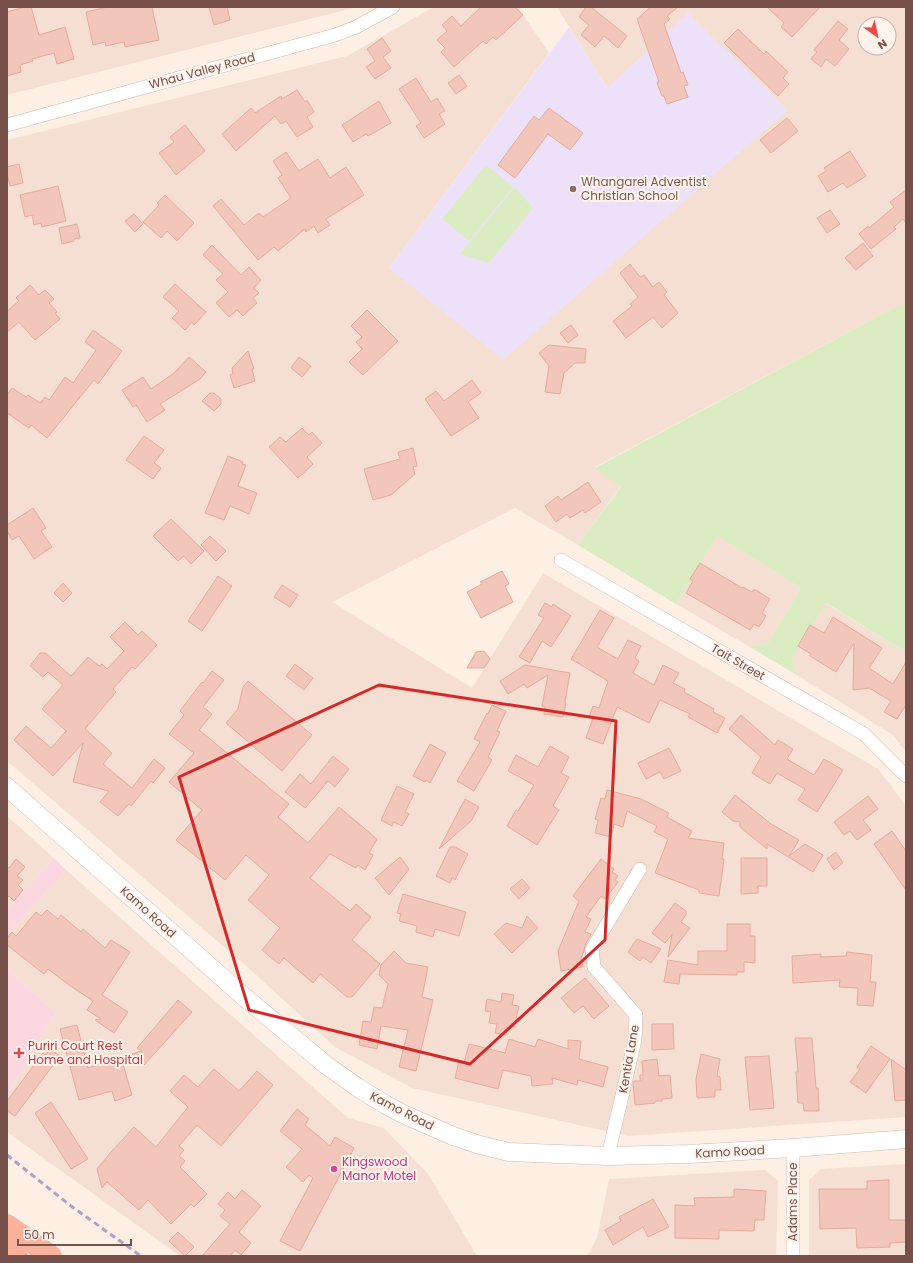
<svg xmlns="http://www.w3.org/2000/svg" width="913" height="1263" viewBox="0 0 913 1263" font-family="Poppins,sans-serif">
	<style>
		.residential { fill: #f5dfd2; fill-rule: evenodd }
		.education { fill: #ece1f9 }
		.medical { fill: #fbd7e2 }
		.green { fill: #dbebc2 }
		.building { fill: #f3c6bb; stroke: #e6a99b }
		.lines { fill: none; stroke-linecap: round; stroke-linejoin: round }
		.minor-casing { stroke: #d1b6ad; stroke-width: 14 }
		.secondary-casing { stroke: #d7b7ac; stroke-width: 19 }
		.trunk-casing { stroke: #d9cecc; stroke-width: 22 }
		.minor { stroke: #fff; stroke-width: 13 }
		.secondary { stroke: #fff; stroke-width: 18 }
		.trunk { stroke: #fbb29a; stroke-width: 21 }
		.rail { stroke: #afa2c7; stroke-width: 3; stroke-dasharray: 6 4; stroke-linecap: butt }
		.marked { fill: none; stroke: #d62828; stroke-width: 3; stroke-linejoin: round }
		.education-dot { fill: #8d6e63; stroke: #fff3eb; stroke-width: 1.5 }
		.health-dot { fill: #e0444e; stroke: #fff3eb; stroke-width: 1.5 }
		.hotel-dot { fill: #d1479c; stroke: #fff3eb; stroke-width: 1.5 }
		.labels { text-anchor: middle; stroke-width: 4; stroke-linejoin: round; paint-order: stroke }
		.street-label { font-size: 12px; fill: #765049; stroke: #fff3eb }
		.education-label { font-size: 12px; fill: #785e54; stroke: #fff3eb; text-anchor: start }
		.health-label { font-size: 12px; fill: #be3a42; stroke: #fff3eb; text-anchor: start }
		.hotel-label { font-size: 12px; fill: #b23c85; stroke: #fff3eb; text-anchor: start }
	</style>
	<rect width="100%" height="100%" fill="#fdefe4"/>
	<path class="residential" d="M7,7H357L7,95Z
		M434,7H518L549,53L389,268L607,88L557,7H906V305L895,307L595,467L621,486L578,545L515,508L332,602L472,688L543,573L878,769L906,806V1117L628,1136L412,1088L335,1047L244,964L7,761V140L347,56ZM865,24H889V48H865Z
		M717,536L801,588L768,643L750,647L676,604Z
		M825,603L904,651L906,641V752L893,735L797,675L792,659Z
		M7,816L54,858L7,910Z
		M66,870L348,1118L384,1128L428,1174L477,1256H180L7,1132V1093L56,1013L7,969V934Z
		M906,1164V1256H809V1180L821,1169Z
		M765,1170L778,1181L776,1256H587L597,1238L609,1179Z"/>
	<path class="education" d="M688,13L788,110L503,360L389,268L569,27L607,88Z"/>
	<path class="medical" d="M54,858L66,870L7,934V910Z
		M7,969L56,1013L7,1093Z"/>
	<path class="green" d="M486,165L513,187L469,241L442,219Z
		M515,187L533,208L489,263L460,254Z
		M906,305V641L904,651L826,603L792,659L797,675L750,647L768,643L801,588L717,536L676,604L578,545L621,487L595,468L895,307Z"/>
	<path class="building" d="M25,7H31L39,35L65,27L74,59L57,64L54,53L32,59L33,61L20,65L21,72L7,76V12Z
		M108,7H152L159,40L125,47L124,42L106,46L105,42L93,45L86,12Z
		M209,7H227L230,20L214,25Z
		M481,7H515L523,15L496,40L493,37L486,44L483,41L454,67L441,52L445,48L437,40L447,31L442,25L452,16L461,26Z
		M586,7H591L627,36L618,48L604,36L595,47L581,35L589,25L579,17Z
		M651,7H678L667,16L670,19L664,24L681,73L683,72L688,85L684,86L688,97L667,104L664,96H662L657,83L659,82L637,19Z
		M767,7H820L792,37L781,27L784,23Z
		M838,21L848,29L839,40L849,49L835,66L826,59L821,67L811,59L817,52L814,50Z
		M738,29L764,54L766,51L788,72L783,78L789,84L778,96L724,43Z
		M382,38L391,51L383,57L391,68L375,79L366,67L375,61L367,49Z
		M459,75L467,86L456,94L448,83Z
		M416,78L431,102L437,98L445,111L439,114L445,124L424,138L416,126L421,123L399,89Z
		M297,90L305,102L307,100L314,112L307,117L313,127L297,137L286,121L281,124L275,116L236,151L222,134L251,108L255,113L281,96L282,99Z
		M379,101L391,123L368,136L366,134L353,142L342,125Z
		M549,108L583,133L570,150L548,134L515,178L498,165L534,116L539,120Z
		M787,118L798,131L771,153L760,140Z
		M185,125L205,151L176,175L159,153L174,142L170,137Z
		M850,151L866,176L847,188L843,183L828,192L818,176L826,171L824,168Z
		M286,152L299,171L318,159L330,178L346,167L364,195L326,219L330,225L318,233L314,226L306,232L305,229L278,251L274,247L258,260L213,206L221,199L244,225L259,213L263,217L291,198L278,178L282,175L273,161Z
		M19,164L23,183L10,186L7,174V167Z
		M58,186L66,221L42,227L41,223L34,225L32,215L25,217L20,195Z
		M906,190V223L903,219L894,227L896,229L871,249L859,234L868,226L869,228L894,207L890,202Z
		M165,195L194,223L177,241L167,231L161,238L143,222L159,205L157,203Z
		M830,210L840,224L827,233L817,218Z
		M134,214L143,224L135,232L125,221Z
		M77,224L80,238L74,239V241L62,244L59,228Z
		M863,243L873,256L856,270L845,258Z
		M212,245L241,275L249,267L261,280L254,288L259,293L253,298L257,303L243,316L237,310L229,317L216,303L228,292L216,280L223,274L203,255Z
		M630,264L640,277L644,275L653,287L659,282L667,292L664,295L678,313L662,328L653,317L626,338L613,321L632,306L630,304L638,297L620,273Z
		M175,284L206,312L194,325L192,322L185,330L172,318L179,311L163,297Z
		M30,285L39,295L45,290L54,299L49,303L57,312L55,313L60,319L35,340L19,322L7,332V311L19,301L16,298Z
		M367,310L398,341L363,375L349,362L362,349L356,342L362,337L351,326Z
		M571,325L578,335L568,343L560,333Z
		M93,330L122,351L98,384L94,380L47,438L31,425L29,428L7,413V395L12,388L26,397L28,395L40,403L45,397L49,400L65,377L73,383L96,350L85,342Z
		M549,345L586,349L585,363H575L564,373L560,394L545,392L549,366L539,353Z
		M248,351L254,369H252L255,381L234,388L230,375L233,374L232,368Z
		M189,357L206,372L200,379L160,404L165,410L147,422L136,405L133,407L122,390L143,377L151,389L173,374Z
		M299,357L311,366L302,377L291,368Z
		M472,380L481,393L468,402L479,418L451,436L425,399L436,391L444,401Z
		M210,393H214L221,399V404L214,411L202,401Z
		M302,428L309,435L312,432L322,443L307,457L313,464L298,478L269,447L280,437L286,442Z
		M144,436L164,450L154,463L161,468L153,479L126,460Z
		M413,448L417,466L413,467L415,474L391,495L373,500L364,469L400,459L398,452Z
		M228,456L243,462L242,464L246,465L238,486L257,493L249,514L230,506L224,520L205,513Z
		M588,482L601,502L585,513L583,510L570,518L567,514L556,522L545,506L558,496L561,500Z
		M33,508L46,528L41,531L52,547L34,559L19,536L12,540L7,531V525Z
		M171,519L204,551L191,564L184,556L178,561L153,536Z
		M210,536L226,551L216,561L201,545Z
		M700,563L742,588L743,587L752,592L754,589L770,599L762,613L766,616L759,627L754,624L750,630L686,593L693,581L690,579Z
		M502,571L509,584L505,586L513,602L481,618L467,592L482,584L480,582Z
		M218,576L232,586L202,631L188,621Z
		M63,583L72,593L63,602L54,593Z
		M282,585L298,595L290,607L274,597Z
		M545,603L552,607L553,604L571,616L551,647L542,641L530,663L519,657L544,618L538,615Z
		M600,610L614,618L597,647L618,659L628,640L641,646L635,658L639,661L633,673L654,685L663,665L679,673L673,683L685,689L684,692L714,709L713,712L725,718L717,733L688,717L690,714L660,700L649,723L617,707L603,744L586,738L593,718L589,717L593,706L599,708L608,681L571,659Z
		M833,617L882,648L869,668L893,684L906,662V705L897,719L884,712L891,701L869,688L853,690L854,643L836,672L810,656L811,654L798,646L810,625L824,633Z
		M125,622L138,635L142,631L157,645L135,669L132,667L113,689L116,692L85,729L112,753L103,764L132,788L154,759L165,768L153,783L151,781L131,806L129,804L118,816L100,802L109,791L73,782L83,743L53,776L14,740L26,726L51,748L66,731L42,709L63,685L48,672L43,677L30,666L40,653H45L71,676L88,657L99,666L102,664L107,669L124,651L110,637Z
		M484,651L490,659L484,668H467L476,652Z
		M295,664L313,678L304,690L286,676Z
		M525,665L570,673L565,702L566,703L563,717L544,714L545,707L542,706L548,675L527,688L524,684L508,694L500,681Z
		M212,671L224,680L203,707L212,714L199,730L289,804L278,817L308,843L339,807L377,839L369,853L373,855L365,870L358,865L356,868L330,854L310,878L350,911L356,904L371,917L352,940L380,964L352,997H347L320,974L313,983L284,958L279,964L262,950L280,928L248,900L269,875L246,855L225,880L176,840L202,810L169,782L194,753L169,734L184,715L180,711L202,682L203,683Z
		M248,681L312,735L282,771L226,723L238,709L243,687Z
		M492,705L506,711L497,731L500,732L488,757L492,760L474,791L457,781L480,742L474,739L487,713L488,714Z
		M741,715L775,745L778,740L793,749L787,759L814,775L824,759L843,770L817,812L798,800L805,789L777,773L770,784L752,773L761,757L729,729Z
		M430,744L446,753L430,783L426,780L425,782L413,776Z
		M550,746L569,757L561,773L569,777L553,806L559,810L537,845L507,826L516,810L518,811L534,785L508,771L516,755L538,767Z
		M669,748L681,771L664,779L660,772L646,779L638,763Z
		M333,756L349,769L335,787L328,781L305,808L285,792L300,774L311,784Z
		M397,786L414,794L405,812L409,814L402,826L394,822L392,826L381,820Z
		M607,790L641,799L669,813L667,817L692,831L688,838L724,843L722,859H724L719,896L699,893V890L655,873L668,839L654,832L657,826L627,811L623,827L614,824L611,837L595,833L598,820L595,819L601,798L605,799Z
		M735,795L771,824L799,840L789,856L805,844L823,855L813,872L767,844V849L740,827V822L733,821L722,812Z
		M868,796L878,809L863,820L871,830L857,840L850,831L844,835L834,822Z
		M465,799L479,807L471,821L439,849Z
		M892,831L906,851V890L874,844Z
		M450,847H455L468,854L455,880L452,878L450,883L436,876Z
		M836,852L843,863L834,870L827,859Z
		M400,857L409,869L389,895L375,878Z
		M741,858H767V886H758V893L741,894Z
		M16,859L25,867L17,876L23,880L18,885L23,890L14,901L9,896L7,898V866L9,868Z
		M601,859L614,869L612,872L618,876L615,880L618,882L605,899L601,896L586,917L591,919L585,932L591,934L585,945L584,951L581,958L583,967L561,971L558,951L579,901L573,896Z
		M522,879L530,888L519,899L510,889Z
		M403,894L466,912L459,936L435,929L433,937L416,932L417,926L399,921L401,914L397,913Z
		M675,903L686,911V915L681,922L690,928L668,957L672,934L665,943L652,933Z
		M47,910L58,919L61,915L81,932L83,929L105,948L111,940L130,952L102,995L128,1012L114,1033L95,1020L101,1019L87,1010L93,1001L69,985L48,969L44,974L7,945V938L12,932L16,936L36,912L41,916Z
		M527,916L538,928L512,953L494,934L506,923L522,928Z
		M727,924H750V936H755V963L744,962V972H737V975L680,974L679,984L664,982L668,960L698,965V951H727Z
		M637,939L661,949L651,963L643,957L640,961L628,952Z
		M394,951L406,963L428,967L422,997L433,1000L416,1071L399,1067L408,1030L381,1026L377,1049L359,1045L363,1021L371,1022L374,1007L382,1008L388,984L379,975L381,965Z
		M847,952L872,955L870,982H876L873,1006L857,1005L858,988L839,987L840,980L793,983L792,956L821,954V957L846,956Z
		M585,978L609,1006L594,1019L583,1006L574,1013L561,998Z
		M502,993L514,995L512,1005L519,1006L514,1027L508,1026L506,1035L495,1033L497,1024L489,1023L491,1012L485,1011L487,999L501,1002Z
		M178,1000L192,1012L144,1065L132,1054L142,1051L137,1048Z
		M652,1024H673L674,1049L652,1050Z
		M77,1025L88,1068L121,1057L132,1095L115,1101L112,1091L79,1100L60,1029Z
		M795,1038H812L816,1088H818L819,1111H804L803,1103H798L796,1072H798Z
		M509,1039L535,1047L538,1039L568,1049V1040L581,1041L579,1059L608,1067L603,1087L578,1080L577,1085L552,1078L553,1084L532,1086L531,1076L503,1070L498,1089L455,1078L459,1061L464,1063L469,1044L505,1053Z
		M871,1046L890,1059L866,1093L850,1082L860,1069L857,1067Z
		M50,1049L60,1056L15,1116L7,1111V1101L43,1053L45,1055Z
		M701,1054L720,1059L717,1076L720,1077L721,1090H715V1097L697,1098L696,1079Z
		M769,1056L774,1108L750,1110L745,1057Z
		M657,1059L659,1076L670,1075L672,1098L662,1099V1101H655V1103L635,1105L633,1084L634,1081H640V1075H643L642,1061Z
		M891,1059L906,1070V1100L895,1101Z
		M214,1069L239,1091L257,1071L273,1085L221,1146L197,1125L179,1146L184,1150L179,1156L185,1161L180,1167L207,1194L194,1207L191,1204L171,1224L148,1200L139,1210L107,1182L102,1188L97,1169L111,1152L134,1127L156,1147L188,1107L170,1091L184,1075L198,1087Z
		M51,1102L88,1159L71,1169L35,1113Z
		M297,1109L309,1119L305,1125L330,1146L335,1137L354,1148L300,1251L280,1241L313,1178L309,1175L303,1182L286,1167L302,1149L280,1131Z
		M889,1180V1220H906V1242L890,1243V1247L857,1248L856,1228L820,1229L819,1189H867V1181Z
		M734,1189L766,1191L764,1220H755L754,1231L719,1230V1239L675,1238V1205L695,1206L694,1198L734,1197Z
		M242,1190L261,1206L239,1232L251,1243L241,1255L235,1250L230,1256H202L230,1224L220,1216L225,1210L218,1204L228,1192L235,1199Z
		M653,1199L669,1227L648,1237L643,1227L613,1245L605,1230L621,1221L619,1217Z
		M178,1232L194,1247L185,1256L169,1241Z"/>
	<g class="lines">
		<defs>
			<path id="minor" d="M7,125L335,35L356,27L393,7
				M561,560L864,734L906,776
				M608,1156L635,1040L636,1015L594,967L592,949L640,869
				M793,1256V1148"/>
			<path id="secondary" d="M7,787L242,995L326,1065L357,1087L386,1105L403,1114L453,1136L480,1145L509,1152L608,1156L689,1154L793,1148L906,1139"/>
			<path id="trunk" d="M7,1225L51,1256
				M7,1249L17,1256"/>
		</defs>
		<use href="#minor" class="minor-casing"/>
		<use href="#secondary" class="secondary-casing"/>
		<use href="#trunk" class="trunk-casing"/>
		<use href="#minor" class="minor"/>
		<use href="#secondary" class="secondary"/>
		<use href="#trunk" class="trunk"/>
		<path class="rail" d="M7,1155L71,1206L141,1256"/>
	</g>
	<path class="marked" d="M379,685L616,721L605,940L470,1064L249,1010L179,777Z"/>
	<circle class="education-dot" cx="573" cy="189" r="4"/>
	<path class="health-dot" d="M17 1047h4v4h4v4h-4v4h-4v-4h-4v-4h4z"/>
	<circle class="hotel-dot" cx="334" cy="1169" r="4"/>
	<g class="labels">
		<g class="street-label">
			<text transform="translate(202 71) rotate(-15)" y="4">Whau Valley Road</text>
			<text transform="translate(738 662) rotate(30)" y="4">Tait Street</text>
			<text transform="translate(148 912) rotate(42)" y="4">Kamo Road</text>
			<text transform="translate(629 1059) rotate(-80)" y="4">Kentia Lane</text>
			<text transform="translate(402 1111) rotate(27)" y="4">Kamo Road</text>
			<text transform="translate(730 1152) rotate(-3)" y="4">Kamo Road</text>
			<text transform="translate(793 1202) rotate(-90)" y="4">Adams Place</text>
		</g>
		<g class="education-label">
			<text x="581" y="186">Whangarei Adventist<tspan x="581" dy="14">Christian School</tspan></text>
		</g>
		<g class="health-label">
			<text x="28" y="1050">Puriri Court Rest<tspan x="28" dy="14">Home and Hospital</tspan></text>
		</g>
		<g class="hotel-label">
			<text x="342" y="1166">Kingswood<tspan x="342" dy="14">Manor Motel</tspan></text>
		</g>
	</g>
	<rect width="913" height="1263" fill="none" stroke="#765049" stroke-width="16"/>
	<g transform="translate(877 36) rotate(147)"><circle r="19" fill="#fff3eb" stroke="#c8b2aa"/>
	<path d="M0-3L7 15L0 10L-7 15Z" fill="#ea4a46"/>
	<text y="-6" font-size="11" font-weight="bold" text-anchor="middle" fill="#765049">N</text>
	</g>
	<path d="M18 1239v6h113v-6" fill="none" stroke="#765049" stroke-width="2"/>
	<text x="24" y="1239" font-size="12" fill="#765049" stroke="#fff3eb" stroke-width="3" paint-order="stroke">50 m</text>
</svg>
